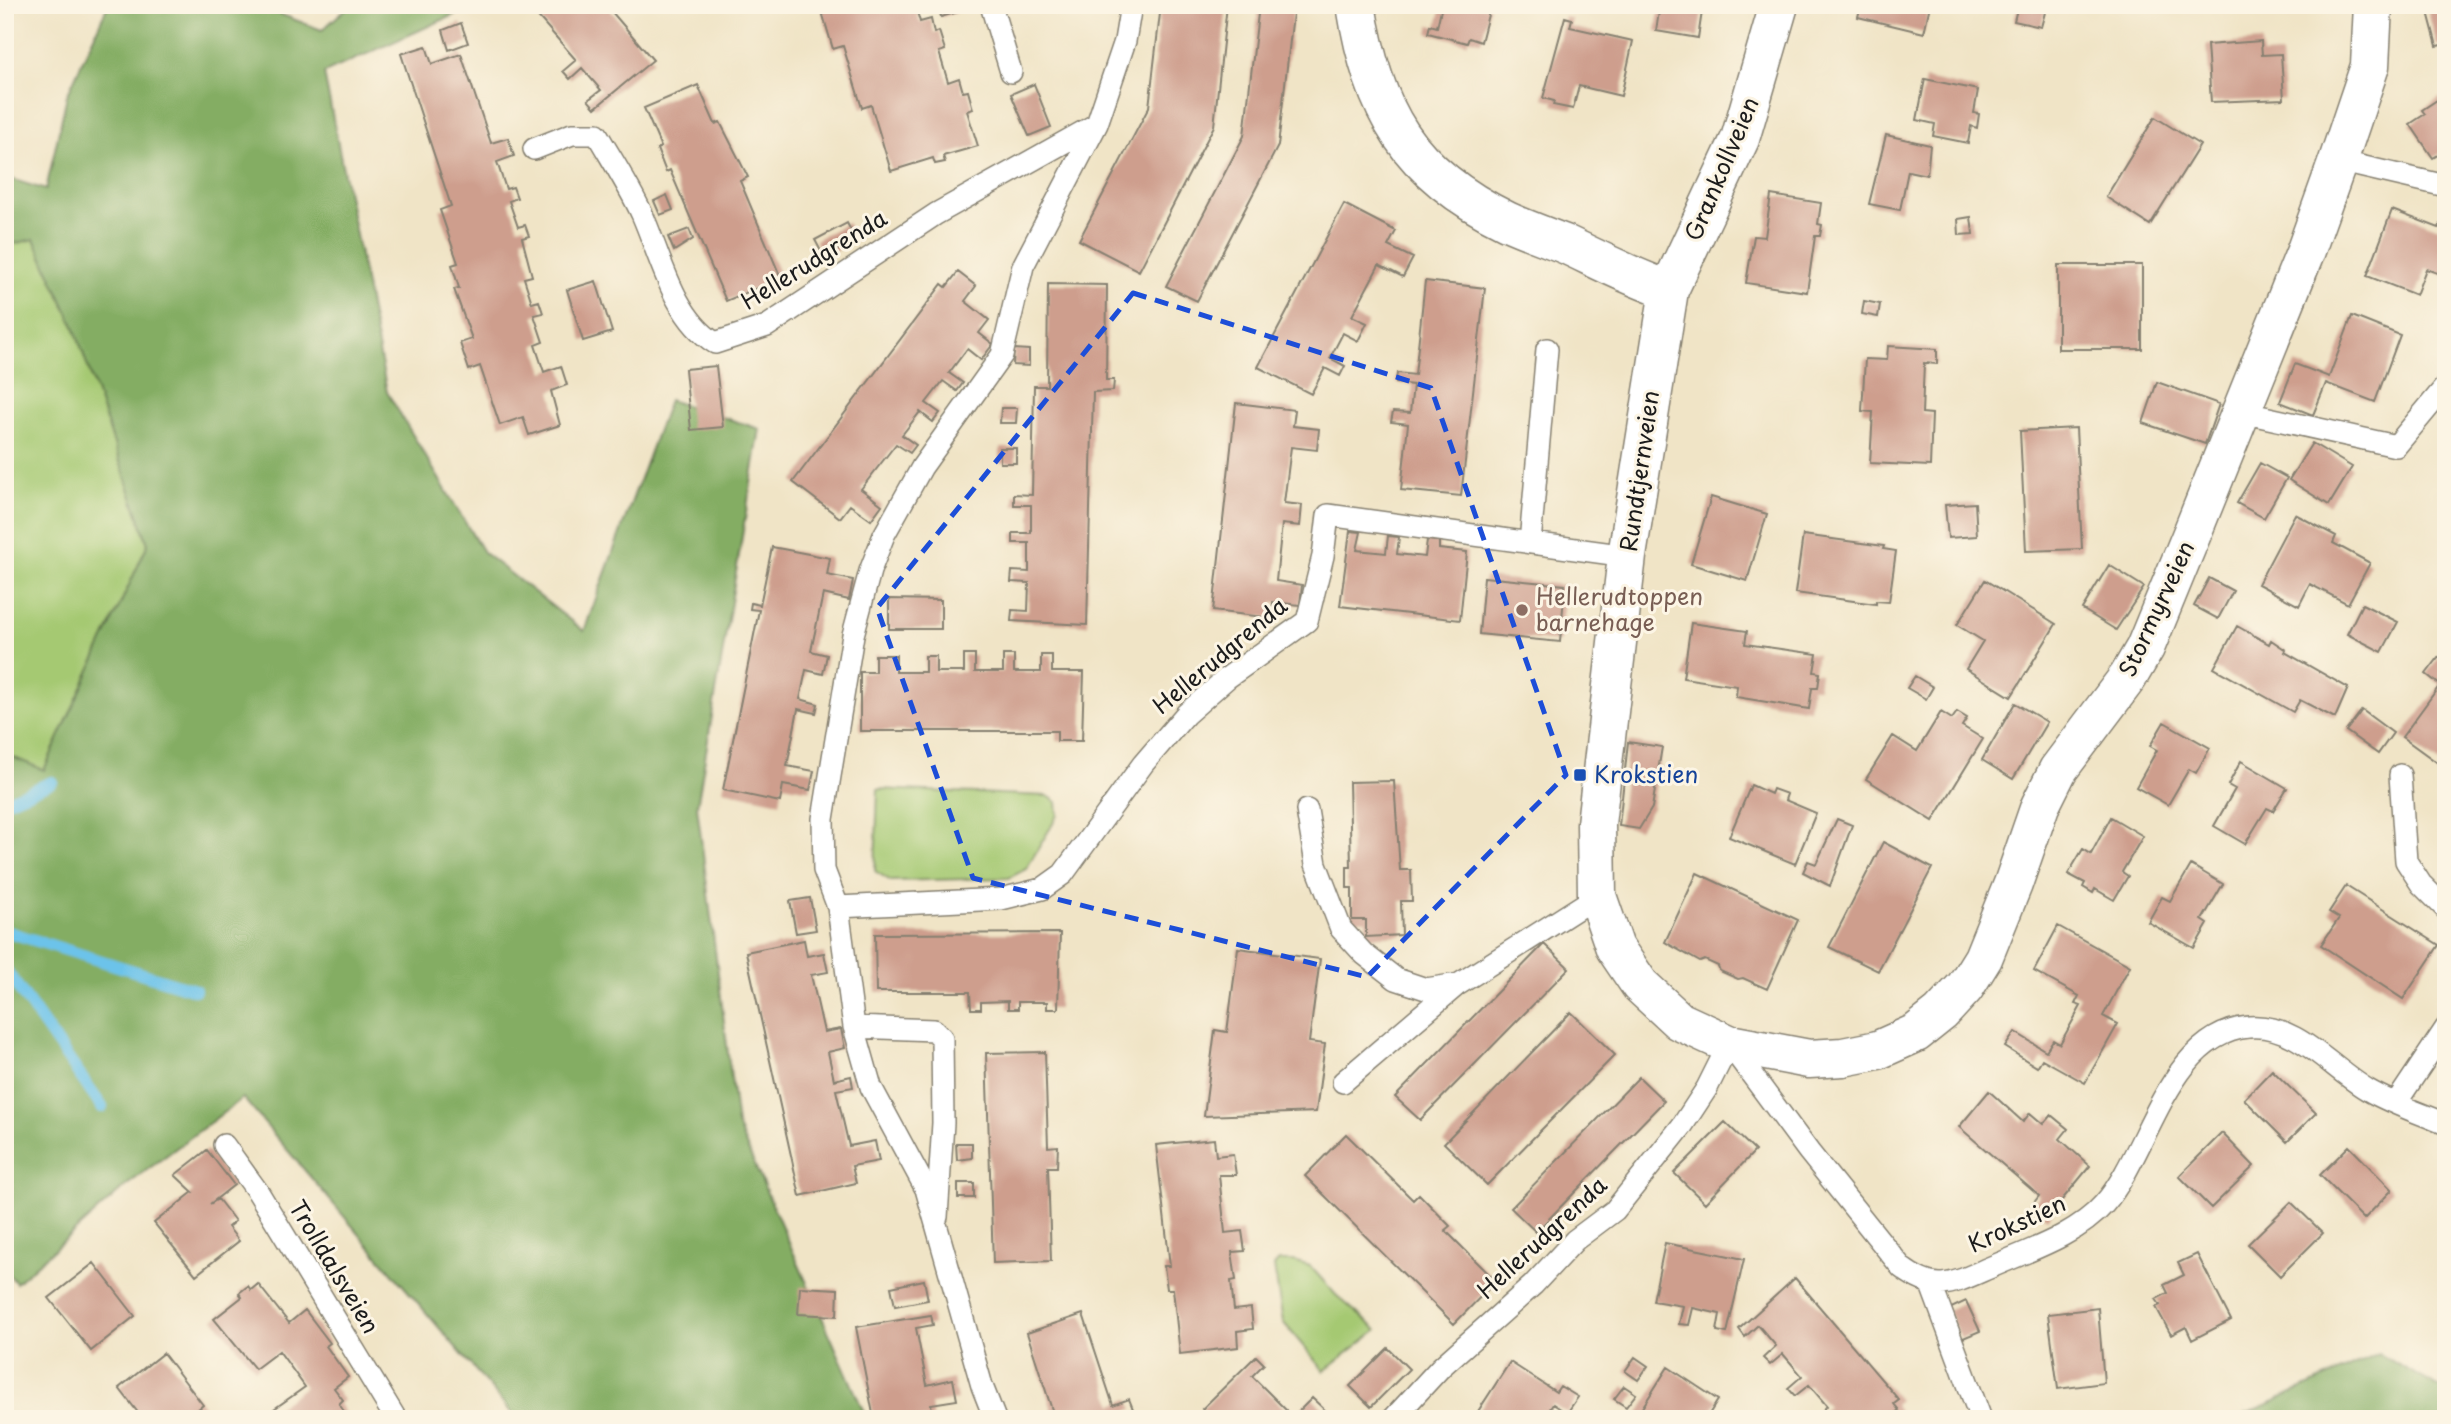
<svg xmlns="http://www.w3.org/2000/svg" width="2451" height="1424" viewBox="0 0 2451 1424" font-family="'Playpen Sans',sans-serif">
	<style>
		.green { fill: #a5c972; stroke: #607247; stroke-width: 2 }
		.forest { fill: #84ad64; stroke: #506440; stroke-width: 2 }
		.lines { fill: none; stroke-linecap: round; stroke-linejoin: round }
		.stream { stroke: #6cc3ea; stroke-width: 12 }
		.building { fill: #ce9e8d }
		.service-casing { stroke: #868071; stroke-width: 24 }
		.minor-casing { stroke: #868071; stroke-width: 41 }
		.service { stroke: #fff; stroke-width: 21 }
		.minor { stroke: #fff; stroke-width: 38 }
		.marked { fill: none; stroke: #1d4ed8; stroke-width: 5; stroke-dasharray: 14 9; stroke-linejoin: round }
		.education-dot { fill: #8d6e63; stroke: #fcf5e5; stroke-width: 2.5 }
		.transit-dot { fill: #1a4fb4; stroke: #fcf5e5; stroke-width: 2.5 }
		.labels { text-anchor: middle; stroke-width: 6; stroke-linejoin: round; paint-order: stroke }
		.street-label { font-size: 23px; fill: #1c1c1c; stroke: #fcf5e5 }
		.education-label { font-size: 23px; fill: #785e54; stroke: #fcf5e5; text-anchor: start }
		.transit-label { font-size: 23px; fill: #164399; stroke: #fcf5e5; text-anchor: start }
	</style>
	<rect width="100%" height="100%" fill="#fcf5e5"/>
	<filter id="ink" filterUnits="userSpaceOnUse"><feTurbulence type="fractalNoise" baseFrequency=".0143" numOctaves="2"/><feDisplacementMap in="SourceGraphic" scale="14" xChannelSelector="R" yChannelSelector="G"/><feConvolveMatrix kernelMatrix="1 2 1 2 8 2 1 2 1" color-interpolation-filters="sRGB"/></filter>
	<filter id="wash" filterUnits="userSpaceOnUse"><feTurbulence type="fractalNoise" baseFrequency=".00686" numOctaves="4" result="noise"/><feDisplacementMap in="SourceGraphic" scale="28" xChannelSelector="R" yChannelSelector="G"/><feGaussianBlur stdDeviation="1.57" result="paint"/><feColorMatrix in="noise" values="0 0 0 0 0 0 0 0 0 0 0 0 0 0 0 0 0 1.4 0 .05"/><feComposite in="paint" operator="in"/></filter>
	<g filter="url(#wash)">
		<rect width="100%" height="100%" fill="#f0e4c6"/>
		<path class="green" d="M34,239L74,326L148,544L44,771L5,754V246Z
			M878,789L1048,796L1057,802L1058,815L1026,869L1009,878L891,881L875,871Z
			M1279,1261H1293L1310,1266L1336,1295L1377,1330L1324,1371L1283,1322L1274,1266Z"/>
		<path class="forest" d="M108,5H256L322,30L350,5H476L324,73L387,392L483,552L584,631L669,400L760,429L697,806L737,1125L867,1419H517L243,1098L127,1185L16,1283L5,1269V754L44,770L148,544L74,326L34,239L5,246V177L46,190L67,95Z
			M2379,1354L2446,1391V1419H2235Z"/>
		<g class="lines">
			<path class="stream" d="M5,802L52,782
				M5,931L195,990
				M5,969L102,1107"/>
		</g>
		<g id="blocks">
			<path class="building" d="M528,5H606L653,60L595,108L588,100L601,90L582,68L570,79L563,71L576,60Z
				M820,5H915L920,22L931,19L934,33L939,31L945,50L939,52L948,82L959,78L963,92L968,91L973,109L967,111L978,146L943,156L945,162L935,164L933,158L891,171L871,105L862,108L843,46L833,49Z
				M938,5H956L958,12L941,17Z
				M1161,5H1227L1214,126L1139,271L1079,240L1149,107Z
				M1259,5H1294L1278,146L1197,301L1166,286L1244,136Z
				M1442,5L1490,7L1481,42L1469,38L1467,43L1428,33L1430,25L1437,27Z
				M1660,5H1703L1698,38L1656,31Z
				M1861,5H1930L1924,33L1858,17Z
				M2018,5H2047L2041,27L2014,21Z
				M2435,5H2446V44L2437,46L2427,8Z
				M1565,17L1572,19L1570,27L1633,41L1621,96L1579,86L1573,109L1553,105L1554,101L1543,98Z
				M461,23L468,43L449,50L443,30Z
				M2261,41L2262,55L2281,54L2284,99L2211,102L2207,45Z
				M426,46L432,64L461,54L491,143L508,138L514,156L497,162L506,189L513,187L517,198L509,201L518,227L525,225L529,236L522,238L532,276L524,278L532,303L539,301L543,313L534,315L543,342L535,345L544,372L561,366L567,385L551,391L560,425L529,435L523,417L500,425L480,366L469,370L460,343L472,339L454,289L459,288L452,265L458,263L440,210L451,206L401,54Z
				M1925,79L1978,90L1974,113L1979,114L1977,128L1971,126L1968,143L1933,136L1935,124L1917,120Z
				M1034,84L1051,127L1029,136L1011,94Z
				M698,85L715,124L720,122L748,177L740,181L781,278L726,301L670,170L666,172L657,149L661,147L644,108Z
				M2446,94V150L2433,158L2410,124L2425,114L2422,110Z
				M2155,117L2200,145L2150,225L2106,197Z
				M1886,135L1930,145L1927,175L1908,171L1900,210L1869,204Z
				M667,195L673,210L660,215L654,201Z
				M1771,195L1821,203L1818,224L1822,225L1820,236H1815L1807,292L1746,283L1754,236L1765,237Z
				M1344,204L1396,231L1388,246L1413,258L1403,277L1379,265L1352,316L1367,323L1358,341L1343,333L1330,358L1345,366L1340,376L1325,368L1311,394L1258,367Z
				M2392,210L2439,228L2446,210V276L2426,269L2416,295L2367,276Z
				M1971,217L1973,234L1959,235L1958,219Z
				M847,223L856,240L824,257L815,240Z
				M689,229L693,239L674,251L668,237Z
				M2058,265H2142V349H2058Z
				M958,272L976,286L965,301L989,320L979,333L993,344L981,360L967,349L949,373L963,383L957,391L943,381L926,403L940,413L933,422L920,412L902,435L916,445L910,453L896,444L861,489L882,505L871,520L850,505L840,518L793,482L942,284L946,287Z
				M596,281L612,332L583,341L567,290Z
				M1425,281L1485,288L1461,496L1401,490L1408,424L1391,422L1393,412L1410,413L1413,385L1396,383L1397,373L1415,375Z
				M1048,284L1107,285L1106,380H1114L1113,391L1093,392L1087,625L1011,621L1012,610L1028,611L1029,583L1011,582L1012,571L1029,572V543H1013V533H1031V505H1014V494L1032,495L1034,386H1047Z
				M1864,301L1880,304L1878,317L1862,314Z
				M2352,316L2400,335L2375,402L2326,383L2313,415L2280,402L2295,364L2329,377Z
				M1888,346L1937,349V364L1924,363L1922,413L1932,414L1930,466L1870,463L1873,412L1862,411L1865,359L1887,360Z
				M1014,349L1029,350V366L1013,365Z
				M716,366L723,427L691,430L685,369Z
				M2157,382L2219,404L2205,444L2143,423Z
				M1236,403L1295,410L1293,426L1319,429L1317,450L1291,447L1284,503L1302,505L1300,526L1282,524L1276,581L1302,585L1300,605L1273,602L1272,618L1213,611Z
				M1001,408H1017L1016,423H1000Z
				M2076,428L2082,549L2026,551L2020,431Z
				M2312,443L2352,467L2329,505L2289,480Z
				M1000,448H1016V463H1000Z
				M2260,463L2287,478L2264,518L2237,503Z
				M1711,497L1767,514L1747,581L1691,564Z
				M1975,503L1977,536L1948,538L1945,505Z
				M2295,514L2336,536L2333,543L2370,563L2348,604L2310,584L2299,606L2258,584Z
				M1350,531L1361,532L1357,550L1386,553L1388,536L1399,537L1397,554L1425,557L1427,540L1439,541V549L1467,552L1460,620L1340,606Z
				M1803,535L1884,546L1883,549L1896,551L1889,602L1876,601V604L1795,593Z
				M772,547L830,558L827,575L853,580L849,600L823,594L811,651L827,655L823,674L806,670L800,699L818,704L816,713L798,709L787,766L814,771L810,790L783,785L780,802L723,790L759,610L750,609L751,603L760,605Z
				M2109,565L2144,587L2116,630L2082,609Z
				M1484,577L1565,585L1560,642L1479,634Z
				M2209,578L2233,591L2218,619L2194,606Z
				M1985,580L2056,624L2011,697L1966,669L1983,641L1957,625Z
				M889,599L941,600V629H889Z
				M2362,604L2398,622L2382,652L2347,634Z
				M1691,623L1747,631L1745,644L1817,654L1814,672L1820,673L1818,688H1812L1809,709L1736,697L1737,686L1683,678Z
				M2237,626L2269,644L2271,640L2286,650L2285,652L2348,688L2335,718L2300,700L2293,712L2214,668Z
				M875,655H896V672H925V656H936V672H964V655H975V672H1003V655H1014V672H1041V655H1052V672H1084L1082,741H1057V731H860V672H875Z
				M2439,657L2446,662V769L2402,737L2440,685L2426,674Z
				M1915,676L1933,687L1926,699L1907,688Z
				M2015,703L2047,722L2013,779L1982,760Z
				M2362,710L2393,733L2378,754L2346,731Z
				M1941,712L1952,719L1957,712L1967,718L1962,726L1983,739L1933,821L1866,779L1893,736L1917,751Z
				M2164,722L2210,748L2196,773L2189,769L2168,805L2136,787L2157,750L2150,746Z
				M1628,742L1662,747L1652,808L1639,829L1619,826Z
				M2241,761L2287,788L2273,811L2267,808L2245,844L2214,826L2235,789L2228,785Z
				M1394,781L1400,870H1411L1412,901H1401L1402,935L1366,937V920H1352V888H1347V867H1351L1349,782Z
				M1751,785L1771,794L1773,789L1787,794L1785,800L1816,813L1795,864L1729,837Z
				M2111,817L2143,836L2122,872L2128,876L2114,900L2095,889L2093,893L2083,887L2085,883L2068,874L2083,849L2091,854Z
				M1837,819L1852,825L1830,886L1803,872L1808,861L1816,864Z
				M1883,842L1932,868L1878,971L1829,947Z
				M2191,865L2223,884L2202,920L2208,924L2194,948L2148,922L2162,897L2170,901Z
				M1697,873L1798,920L1767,989L1743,978L1738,979L1720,971L1718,966L1705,960L1700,962L1665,942Z
				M2346,886L2439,945L2403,999L2321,945L2339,918L2329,912Z
				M810,898L816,930L796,933L790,901Z
				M2058,926L2130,966L2103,1016L2118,1024L2085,1083L2042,1059L2037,1067L2005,1047L2015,1032L2046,1051L2053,1040L2060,1044L2081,1006L2075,1004L2079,996L2034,971Z
				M1060,933L1058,1009H1047V1002H1018V1009H1008V1001L981,1002V1009H971L970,992H876L875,934Z
				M804,940L807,956L824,953L828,972L811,975L824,1032L841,1029L845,1048L828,1052L834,1080L851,1076L853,1087L836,1090L849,1146L875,1141L879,1161L852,1166L856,1183L800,1196L746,952Z
				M1544,944L1569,968L1420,1120L1395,1097Z
				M1238,948L1320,959L1309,1042L1325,1044L1316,1112L1204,1116L1215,1030L1227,1032Z
				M1571,1012L1615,1055L1487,1185L1444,1143Z
				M1045,1052L1048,1147L1058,1146L1057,1167H1048L1051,1261L993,1263L986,1053Z
				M2272,1070L2316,1113L2287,1142L2244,1099Z
				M1639,1077L1664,1101L1536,1232L1511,1208Z
				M1989,1091L2023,1122L2030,1113L2043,1124L2051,1115L2068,1129L2060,1139L2090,1166L2047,1218L2032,1205L2039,1196L1959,1127Z
				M1725,1122L1755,1151L1705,1203L1674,1173Z
				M2222,1133L2254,1166L2211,1208L2179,1176Z
				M1346,1134L1413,1200L1419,1194L1450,1226L1445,1230L1496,1281L1454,1324L1305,1176Z
				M1214,1139L1216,1156L1233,1154L1236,1175H1219L1225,1233L1242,1231L1245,1251L1232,1252L1236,1280L1231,1281L1234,1310L1251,1308L1253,1329L1237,1331L1238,1347L1180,1354L1173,1289H1167L1164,1266H1170L1156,1145Z
				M956,1143H972V1158L957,1160Z
				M2349,1146L2392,1190L2364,1219L2320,1175Z
				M207,1150L234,1185L210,1204L218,1199L235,1221L228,1227L239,1241L196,1275L154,1223L193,1192L175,1175Z
				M958,1183H974V1198H958Z
				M2291,1202L2323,1233L2280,1276L2248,1244Z
				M1665,1243L1744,1259L1727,1333L1717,1331L1720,1314L1693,1308L1689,1325L1679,1324L1683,1306L1653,1301Z
				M2197,1254L2231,1320L2192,1340L2186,1327L2171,1335L2156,1307L2160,1305L2156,1299L2168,1293L2164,1285L2184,1275L2178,1263Z
				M94,1263L135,1316L91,1351L49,1298Z
				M1795,1278L1899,1400L1894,1404L1899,1410L1888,1419L1880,1415L1876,1419H1838L1834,1414L1828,1419H1815L1827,1406L1809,1385L1795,1396L1788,1388L1802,1376L1783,1354L1770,1365L1763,1358L1776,1346L1758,1325L1745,1337L1739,1329Z
				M924,1280L928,1300L895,1306L891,1287Z
				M258,1284L289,1323L305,1310L330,1343L326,1346L348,1377L334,1388L343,1400L339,1404L349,1419H281L274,1409L305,1387L279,1351L255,1369L214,1319L242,1297L239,1293L248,1286L251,1290Z
				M800,1287L838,1289L837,1316L798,1314Z
				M1966,1301L1980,1331L1961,1339L1947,1310Z
				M2098,1308L2104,1383L2058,1389L2048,1314Z
				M1083,1314L1113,1405L1129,1399L1133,1409L1116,1414L1118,1419H1055L1027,1333Z
				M931,1315L933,1325L916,1328L927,1385L953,1379L957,1400L931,1404L933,1419H874L856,1327Z
				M1388,1348L1409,1369L1371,1407L1350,1386Z
				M163,1353L203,1405L186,1419H143L119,1388Z
				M1256,1356L1264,1364L1252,1376L1293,1417L1312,1398L1326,1411L1319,1419H1212L1202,1409Z
				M1635,1357L1648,1366L1638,1380L1625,1371Z
				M1510,1362L1556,1392L1560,1386L1578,1397L1567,1413L1553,1404L1543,1419H1473Z
				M1668,1367L1718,1400L1706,1419H1635Z
				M1624,1386L1636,1394L1626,1407L1614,1399Z"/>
		</g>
	</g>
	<g filter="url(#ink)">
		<use href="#blocks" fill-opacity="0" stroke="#868071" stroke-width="2"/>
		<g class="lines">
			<defs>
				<path id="service" d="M991,5L1011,72
					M534,149L572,134H597C612,160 629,186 642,214C661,257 673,316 715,343L767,326L936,214L1097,124
					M2338,161L2446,186
					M2241,412L2396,446L2446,386
					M1530,543L1547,349
					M2400,775L2406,861L2421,884L2446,909
					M1307,810L1316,864L1341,929L1364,954L1396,979L1426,989L1459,984L1597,896
					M838,907L1001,899L1042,889L1063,874L1143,764L1186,714L1227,678L1307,621L1323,556L1328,515L1627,556
					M854,1027L934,1030L942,1038L943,1123L937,1217
					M1343,1082L1457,985
					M2396,1103L2446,1028
					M224,1145L258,1192L396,1419
					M1931,1285L1981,1419
					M995,1419L982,1386L926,1189L871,1087L854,1027L838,907L824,870L823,819L853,635L870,571L884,535L922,467L1002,355L1023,266L1097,124L1125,41L1131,5
					M1393,1419L1441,1367L1533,1285L1575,1240L1615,1210L1682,1126L1707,1088L1729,1044L1809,1152L1902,1268C1936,1294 1952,1284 1989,1268C2027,1251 2076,1236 2104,1204C2149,1153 2168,1034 2249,1027C2297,1023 2330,1068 2368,1090C2392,1104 2420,1113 2446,1124"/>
				<path id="minor" d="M1356,5C1373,111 1408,173 1507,221C1527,230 1547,237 1567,245C1601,261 1633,278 1669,290
					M1779,5L1740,139L1669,290L1627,556L1596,824L1597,896L1615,948L1640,985L1679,1021L1729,1044L1809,1059L1843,1057L1878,1050L1916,1033L1941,1013L1965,987L1983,958L2013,884L2040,806L2058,770L2128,677L2145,648L2193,531L2305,253L2338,161L2370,66L2373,5"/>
			</defs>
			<use href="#service" class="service-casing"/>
			<use href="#minor" class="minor-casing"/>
			<use href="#service" class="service"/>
			<use href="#minor" class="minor"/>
		</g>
	</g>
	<path class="marked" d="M1133,293L1431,388L1566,775L1367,977L973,878L877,608Z"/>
	<circle class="education-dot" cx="1522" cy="610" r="7"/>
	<rect class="transit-dot" x="1573" y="768" width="14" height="14" rx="3.5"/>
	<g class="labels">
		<g class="street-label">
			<text transform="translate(1722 169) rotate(-67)" y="8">Grankollveien</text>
			<text transform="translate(814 260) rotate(-32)" y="8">Hellerudgrenda</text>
			<text transform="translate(1640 471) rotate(-82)" y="8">Rundtjernveien</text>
			<text transform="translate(2157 609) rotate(-65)" y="8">Stormyrveien</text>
			<text transform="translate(1220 656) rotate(-40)" y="8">Hellerudgrenda</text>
			<text transform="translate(2017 1224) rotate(-25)" y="8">Krokstien</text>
			<text transform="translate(1542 1238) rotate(-43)" y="8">Hellerudgrenda</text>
			<text transform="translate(334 1267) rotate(59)" y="8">Trolldalsveien</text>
		</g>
		<g class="education-label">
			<text x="1536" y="605">Hellerudtoppen<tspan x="1536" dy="26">barnehage</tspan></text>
		</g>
		<g class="transit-label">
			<text x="1594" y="783">Krokstien</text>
		</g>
	</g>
	<rect width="2451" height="1424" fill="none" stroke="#fcf5e5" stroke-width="28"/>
</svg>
